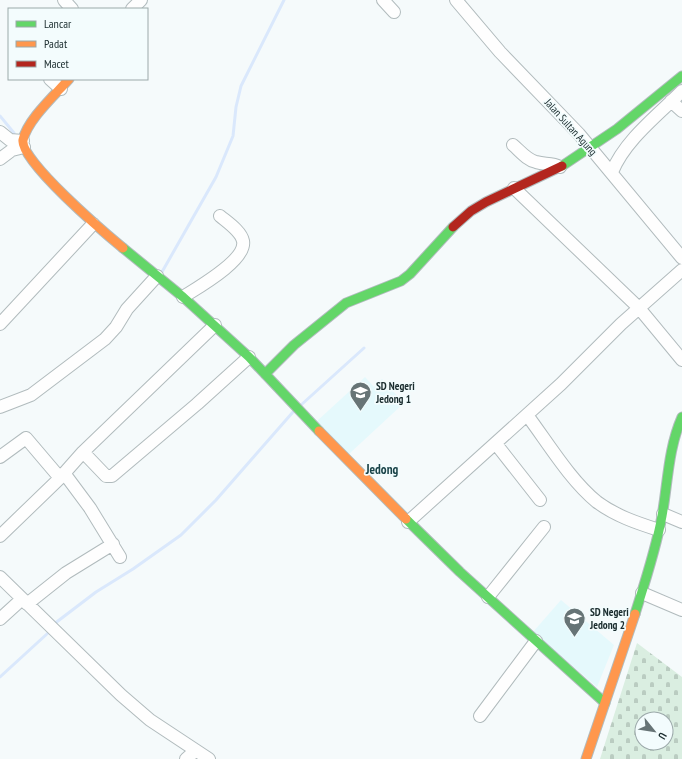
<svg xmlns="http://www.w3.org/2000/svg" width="682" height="759" viewBox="0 0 682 759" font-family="'PT Sans Narrow',sans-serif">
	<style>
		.built { fill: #e5f9fc }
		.cemetery { fill: url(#cemetery-stones); fill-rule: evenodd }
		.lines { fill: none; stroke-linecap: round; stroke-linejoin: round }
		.stream { stroke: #dae8fc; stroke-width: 3 }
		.street-casing { stroke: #b1bbbd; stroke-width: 14 }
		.fast-casing { stroke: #b1bbbd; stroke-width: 11 }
		.slow-casing { stroke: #b1bbbd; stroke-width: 11 }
		.jam-casing { stroke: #b1bbbd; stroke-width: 11 }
		.street { stroke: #fefefe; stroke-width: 12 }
		.fast { stroke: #63d668; stroke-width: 9 }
		.slow { stroke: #ff974d; stroke-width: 9 }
		.jam { stroke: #b3261e; stroke-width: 9 }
		.labels { text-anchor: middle; stroke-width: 3.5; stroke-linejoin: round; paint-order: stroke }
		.street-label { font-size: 11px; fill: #1a2c2e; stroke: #f3fcfd }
		.poi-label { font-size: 11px; font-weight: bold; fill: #1a2c2e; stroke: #f3fcfd; text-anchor: start }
		.quarter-label { font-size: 13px; font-weight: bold; fill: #1a4348; stroke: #f3fcfd }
	</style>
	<defs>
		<pattern id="cemetery-stones" width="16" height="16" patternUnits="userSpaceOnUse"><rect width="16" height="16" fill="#daeee1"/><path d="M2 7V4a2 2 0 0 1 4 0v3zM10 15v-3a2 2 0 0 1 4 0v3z" fill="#baccc1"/></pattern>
	</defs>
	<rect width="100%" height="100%" fill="#f5fafb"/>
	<path class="built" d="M365,377L374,387L382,379L404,403L349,454L317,421Z
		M561,600L614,645L597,687L533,632Z"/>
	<path class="cemetery" d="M637,643L682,677V759H600ZM642,719H666V743H642Z"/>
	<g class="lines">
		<path class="stream" d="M0,116L14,133
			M162,272L216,177L233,136L236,107L241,86L284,0
			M301,405L364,348
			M54,624L96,592L133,569L181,535L216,500L293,412
			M0,677L48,633"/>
		<defs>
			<path id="street" d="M64,0L72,9
				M383,0L394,12
				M456,0L500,52L579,134L682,258
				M132,9L141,0
				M50,79L61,89
				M671,101L682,111
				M0,132L10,140L23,141
				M513,145C520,151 527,160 536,162C545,165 551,162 560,167
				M0,159L12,150L24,147
				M612,172C625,140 658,115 682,91
				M514,188L639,308L682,360
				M183,297C197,288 247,260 243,241C241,231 227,222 220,216
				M0,324L93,224
				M0,407L31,395L105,339L116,327L127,309L157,276
				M527,415C548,443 570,480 597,502C616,516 637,523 659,530
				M496,444L540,500
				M83,452L106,476H112L197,404L249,357
				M0,457L26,438L60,478
				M64,473L90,508L120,557
				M663,514L682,522
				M408,522L561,384L621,324L682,270
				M0,536L60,478L83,452L215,325
				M0,577L121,695L150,720L209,759
				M642,593L682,610
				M488,597L544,527
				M27,604L66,573L113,544
				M0,619L22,599
				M480,716L536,641
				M186,759L195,751"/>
			<path id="fast" d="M562,166L617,129L682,76
				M123,248L183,297L249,357L319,431
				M265,374L294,345L346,303L401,281L410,274L453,227
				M406,519L460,572L605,703
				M635,614C645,582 656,549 662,516C668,482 668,449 682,417"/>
			<path id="slow" d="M69,79C56,94 27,120 23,140C19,160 106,234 123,248
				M319,431L406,519
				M586,759L635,614"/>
			<path id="jam" d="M453,227L471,211L486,202L562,166"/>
		</defs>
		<use href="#street" class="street-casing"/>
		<use href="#fast" class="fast-casing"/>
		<use href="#slow" class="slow-casing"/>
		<use href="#jam" class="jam-casing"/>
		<use href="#street" class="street"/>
		<use href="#fast" class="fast"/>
		<use href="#slow" class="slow"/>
		<use href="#jam" class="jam"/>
	</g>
	<defs>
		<symbol id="school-pin" viewBox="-11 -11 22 30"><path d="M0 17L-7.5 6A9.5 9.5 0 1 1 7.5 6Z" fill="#677476" stroke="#f3fcfd"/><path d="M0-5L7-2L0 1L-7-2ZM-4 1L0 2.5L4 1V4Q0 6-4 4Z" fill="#fff"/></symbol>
	</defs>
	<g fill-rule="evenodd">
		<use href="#school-pin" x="348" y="380" width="25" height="34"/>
		<use href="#school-pin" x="562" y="606" width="25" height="34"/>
	</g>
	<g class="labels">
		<g class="street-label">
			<text transform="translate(571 127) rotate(48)" y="4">Jalan Sultan Agung</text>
		</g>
		<g class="poi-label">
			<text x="376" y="390">SD Negeri<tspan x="376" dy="13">Jedong 1</tspan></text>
			<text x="590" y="616">SD Negeri<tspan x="590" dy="13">Jedong 2</tspan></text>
		</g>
		<g class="quarter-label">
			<text x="382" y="474">Jedong</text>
		</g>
	</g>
	<rect x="8" y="8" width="140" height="72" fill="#f3fcfd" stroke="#9ca9aa"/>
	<rect x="16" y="21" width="20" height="6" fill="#63d668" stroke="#9ca9aa"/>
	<text x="44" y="28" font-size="12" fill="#1a2c2e">Lancar</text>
	<rect x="16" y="41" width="20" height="6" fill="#ff974d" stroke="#9ca9aa"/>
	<text x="44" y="48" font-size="12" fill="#1a2c2e">Padat</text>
	<rect x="16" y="61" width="20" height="6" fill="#b3261e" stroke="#9ca9aa"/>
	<text x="44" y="68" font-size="12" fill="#1a2c2e">Macet</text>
	<g transform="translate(654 731) rotate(120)"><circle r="19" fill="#f3fcfd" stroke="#9ca9aa"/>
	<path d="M0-3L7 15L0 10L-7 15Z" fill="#677476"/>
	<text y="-6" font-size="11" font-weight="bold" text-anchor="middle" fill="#1a2c2e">U</text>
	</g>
</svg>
